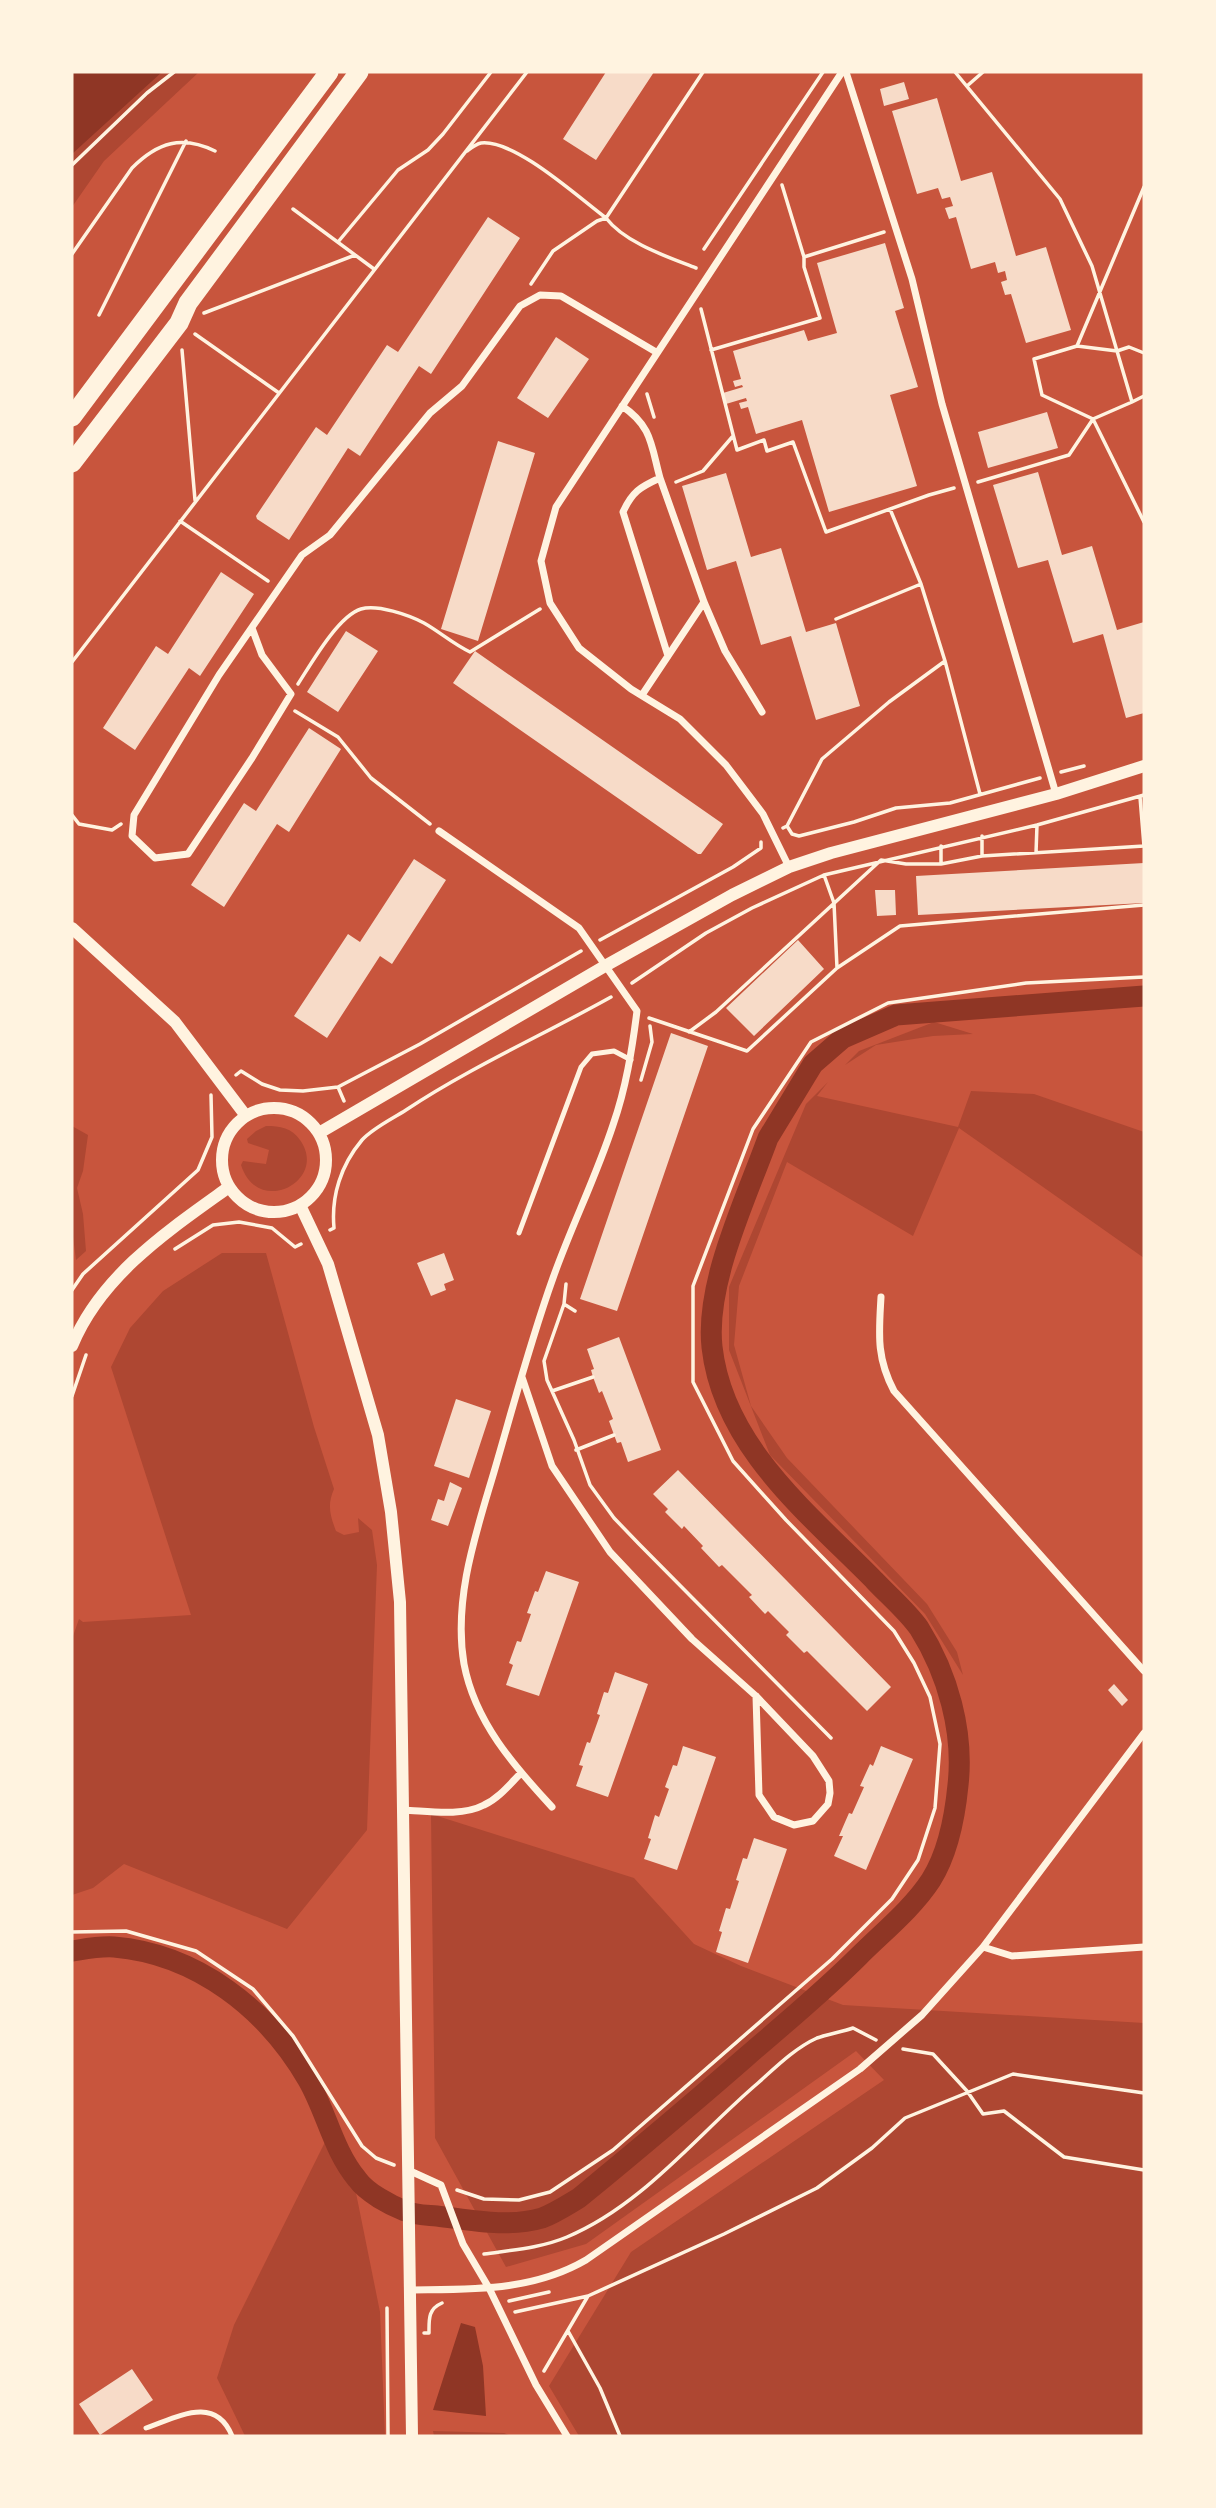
<svg xmlns="http://www.w3.org/2000/svg" width="1216" height="2508" viewBox="0 0 1216 2508" font-family="'Roboto Serif',serif">
	<style>
		.green { fill: #ae4732 }
		.water { fill: #8f3625 }
		.lines { fill: none; stroke-linecap: round; stroke-linejoin: round }
		.canal { stroke: #8f3625; stroke-width: 21 }
		.building { fill: #f7dbc8 }
		.path { stroke: #fff3e0; stroke-width: 3.5 }
		.service { stroke: #fff3e0; stroke-width: 5 }
		.minor { stroke: #fff3e0; stroke-width: 7 }
		.tertiary { stroke: #fff3e0; stroke-width: 12 }
		.trunk { stroke: #fff3e0; stroke-width: 19 }
	</style>
	<rect width="100%" height="100%" fill="#c8553d"/>
	<path class="green" d="M72,72H199L104,161L72,207Z
		M934,1022L973,1034L933,1036L876,1045L845,1065L859,1051Z
		M828,1082L817,1096L958,1127L971,1091L1034,1094L1144,1132V1258L959,1128L913,1236L787,1162L739,1286L734,1345L751,1406L787,1458L927,1604L957,1652L963,1675L925,1614L770,1455L729,1350V1287L806,1104Z
		M72,1126L88,1135L83,1171L77,1188L83,1214L86,1251L76,1260L72,1229Z
		M266,1126C280,1126 292,1128 300,1140C329,1180 258,1218 241,1165L243,1161L266,1164L269,1150L248,1143L247,1139L256,1131Z
		M222,1253H266L314,1427L334,1489C327,1505 330,1515 336,1531L344,1535L359,1532L358,1518L372,1530L377,1565L367,1830L287,1929L124,1864L93,1888L72,1895V1639L79,1619L83,1622L191,1615L111,1367L130,1328L163,1291Z
		M431,1814L634,1878L694,1944L741,1966L843,2005L1144,2023V2436H579L549,2386L631,2252L884,2080L856,2051L586,2244L506,2267L435,2138Z
		M329,2134L338,2159L354,2183L380,2312L385,2436H245L217,2378L234,2325Z
		M433,2431L504,2433L511,2436H434Z"/>
	<path class="water" d="M72,72H162L72,154Z
		M461,2323L475,2327L483,2366L486,2416L433,2410Z"/>
	<g class="lines">
		<path class="canal" d="M72,1951C85,1949 100,1946 114,1947C197,1954 267,2009 308,2080C326,2111 333,2150 357,2179C367,2193 390,2205 405,2211C414,2215 427,2215 437,2216C471,2220 508,2228 542,2218C555,2213 567,2205 579,2198C635,2152 691,2105 746,2057C784,2024 823,1992 859,1956C883,1932 912,1909 931,1880C948,1853 955,1816 958,1785C964,1732 948,1674 919,1628C907,1611 888,1595 874,1580C808,1513 723,1446 712,1347C705,1283 746,1199 768,1138L813,1064L843,1038L896,1015L1144,996"/>
	</g>
	<path class="building" d="M606,72H654L596,160L563,139Z
		M904,82L909,99L884,106L880,89Z
		M937,98L961,181L992,172L1016,256L1046,247L1071,330L1026,343L1011,294L1005,295L1001,282L1007,280L1005,271L998,273L995,262L971,269L956,217L949,219L945,208L953,206L950,197L942,199L938,188L917,194L892,111Z
		M488,217L520,238L431,374L419,366L360,456L348,448L289,540L257,519L256,516L316,427L327,435L387,345L398,352Z
		M885,243L904,308L895,311L918,387L890,395L917,486L829,512L802,420L756,434L748,407L741,409L739,403L747,401L746,398L726,404L723,393L743,387L742,385L735,387L733,381L741,379L733,351L804,330L808,341L837,333L817,263Z
		M556,337L589,359L548,418L517,398Z
		M1047,412L1058,448L988,468L978,432Z
		M498,441L535,453L478,641L441,629Z
		M1038,472L1062,555L1092,546L1117,630L1144,622V713L1126,718L1103,634L1073,643L1048,560L1018,568L993,485Z
		M726,473L751,557L781,548L806,632L836,623L860,706L816,720L791,636L761,645L736,561L707,570L682,486Z
		M221,572L254,594L200,676L189,668L135,750L103,728L156,646L168,654Z
		M346,631L378,651L338,712L307,692Z
		M475,651L723,824L701,854H698L453,683Z
		M309,728L341,749L289,832L277,824L224,907L191,885L244,803L256,811Z
		M414,859L446,880L392,964L380,956L327,1038L294,1016L348,934L360,942Z
		M1144,863V903L918,915L916,876Z
		M875,890H895L896,915L877,916Z
		M798,940L824,969L754,1036L726,1008Z
		M671,1033L708,1046L617,1311L580,1299Z
		M444,1253L454,1280L444,1284L446,1290L431,1296L417,1263Z
		M619,1337L661,1450L628,1462L621,1442L617,1443L609,1421L613,1419L602,1391L599,1393L593,1377L591,1370L594,1369L587,1349Z
		M456,1399L491,1411L469,1478L434,1466Z
		M678,1470L891,1687L867,1711L807,1651L804,1653L786,1635L789,1632L768,1611L765,1614L749,1597L752,1595L722,1565L719,1567L701,1548L703,1546L684,1526L682,1529L665,1512L668,1509L653,1494Z
		M450,1482L462,1488L448,1526L431,1520L438,1499L444,1501Z
		M546,1571L579,1582L539,1696L506,1685L513,1665L509,1663L517,1641L521,1642L531,1614L527,1613L535,1591L538,1592Z
		M615,1672L648,1684L608,1797L576,1786L583,1766L579,1765L587,1742L590,1743L600,1715L597,1714L604,1692L608,1693Z
		M1114,1684L1128,1700L1122,1706L1108,1690Z
		M683,1746L716,1757L677,1870L644,1859L651,1839L648,1838L655,1815L659,1817L669,1789L665,1787L673,1765L677,1766Z
		M881,1746L913,1759L866,1870L834,1856L843,1836H839L849,1813L852,1814L864,1787L860,1786L870,1764L873,1766Z
		M754,1838L787,1849L748,1963L716,1952L722,1932L719,1931L726,1908L730,1909L739,1881L736,1880L743,1858L747,1859Z
		M132,2369L153,2400L100,2435L79,2404Z"/>
	<g class="lines">
		<path class="path" d="M955,72L1060,199L1092,266L1132,402L1093,419L1144,522
			M967,86L983,72
			M467,151C471,148 476,144 481,143C515,139 579,198 606,218C625,243 668,257 696,268
			M72,165L147,93L174,72
			M782,185L804,257
			M293,209L374,269
			M338,242L398,170L428,150L443,134L491,72
			M704,249L823,72
			M72,254L132,168C158,142 182,135 215,151
			M531,284L553,251L597,221L606,218L703,72
			M701,309L737,450L764,440L767,451L793,442L826,532L929,495L954,488
			M204,313L355,255
			M99,315L186,141
			M195,334L279,393
			M1077,346L1117,351L1129,347L1144,353
			M182,350L195,500
			M711,350L820,318L804,267V257L884,232
			M647,394L654,417
			M1132,402L1144,396
			M676,482L703,471L733,436
			M978,482L1069,455L1093,419L1042,395L1034,359L1077,346L1144,187
			M890,509L921,584L945,661L980,794
			M180,521L268,581
			M836,619L921,584
			M72,662L527,72
			M298,684C311,664 338,616 361,609C377,604 409,615 424,623C440,632 453,644 470,652L540,609
			M295,711L338,737L371,778L430,824
			M1061,772L1084,766
			M1140,797L1144,846
			M72,815L79,824L112,830L121,824
			M787,826L822,759L889,702L945,661
			M783,828L787,826L792,834L799,836L854,822L896,808L950,803L1040,778
			M1036,853L1037,825
			M982,856V836
			M941,864V846
			M824,875L834,903L837,968
			M600,940L733,867L761,848V842
			M632,983L706,933L752,908L824,875L1037,825L1144,795
			M649,1018L747,1051L837,968L900,926L1144,905
			M689,1032L716,1012L881,860L906,864H941L982,856L1144,846
			M236,1075L241,1071L262,1084L280,1090L303,1091L338,1087L420,1044L581,951
			M641,1080L652,1042L650,1026
			M338,1087L344,1101
			M330,1230L334,1228C331,1196 341,1165 362,1140C373,1128 392,1119 406,1110C471,1067 543,1035 611,997
			M175,1249L213,1225L239,1222L272,1228L295,1247L301,1244
			M566,1284L564,1304L575,1311
			M72,1290L83,1274L198,1170L212,1137L211,1095
			M564,1304L544,1361L547,1380L574,1440L590,1485L614,1518L639,1544L831,1738
			M552,1391L593,1377
			M72,1396L86,1355
			M576,1450L614,1435
			M72,1932L126,1931L196,1951L253,1989L293,2036L362,2146L376,2158L394,2165
			M903,2049L933,2054L967,2091L983,2114L1004,2111L1064,2157L1144,2170
			M457,2190L484,2199L519,2200L550,2192L613,2150L832,1959L892,1899L918,1860L935,1808L940,1744L930,1697L914,1663L894,1631L786,1520L733,1461L693,1382V1286L753,1129L811,1042L888,1003L1026,983L1144,977
			M484,2254C512,2250 541,2248 567,2237C643,2205 697,2135 758,2083C776,2067 795,2048 817,2038C828,2034 842,2032 853,2028L876,2040
			M509,2301L549,2292
			M387,2308L388,2436
			M515,2312L588,2296
			M568,2331L600,2388L620,2436
			M424,2333H429C429,2319 428,2309 442,2303
			M544,2371L588,2296L724,2234L817,2188L872,2148L905,2118L1013,2074L1144,2093"/>
		<path class="service" d="M519,1233L581,1067L592,1054L614,1051L631,1060
			M146,2428C176,2418 215,2394 232,2436"/>
		<path class="minor" d="M846,72L912,279L942,404L1056,794
			M622,406C652,426 651,445 660,478
			M252,628L262,655L291,694L252,758L188,854L155,858L132,836L134,815L219,675L302,555L330,535L430,413L462,386L520,306L540,295L561,296L656,352
			M668,656L623,512C632,492 640,487 660,478L704,602L725,651L762,712
			M642,695L704,602
			M439,831L579,928L637,1011C632,1050 626,1088 613,1125C596,1177 571,1227 553,1278C530,1342 513,1407 494,1472C476,1533 453,1599 464,1664C475,1722 514,1766 552,1807
			M789,867L763,814L726,765L680,719L631,689L579,648L550,603L541,561L556,507L842,72
			M881,1297C879,1333 876,1357 894,1391L1144,1671
			M522,1377L552,1466L610,1552L692,1639L756,1696L813,1756L829,1781L830,1793L828,1804L813,1821L794,1825L774,1817L759,1795L756,1696
			M403,1810C428,1811 461,1817 484,1805C499,1798 510,1784 521,1773
			M983,1947L1012,1956L1144,1947
			M408,2170L441,2185L463,2244L489,2288L536,2385L567,2436
			M409,2290C470,2289 531,2292 586,2260L860,2069L922,2015L983,1947L1144,1733"/>
		<path class="tertiary" d="M72,928L175,1022L246,1116
			M222 1160a52 52 0 1 1 104 0a52 52 0 1 1-104 0Z
			M319,1133L605,966L732,895L789,867L831,853L1056,794L1144,766
			M300,1205L328,1264L378,1435L391,1512L400,1602L412,2436
			M72,1346C101,1275 169,1230 229,1187"/>
		<path class="trunk" d="M72,417L329,72
			M72,463L179,323L188,303L359,72"/>
	</g>
	<rect width="1216" height="2508" fill="none" stroke="#fff3e0" stroke-width="147"/>
</svg>
